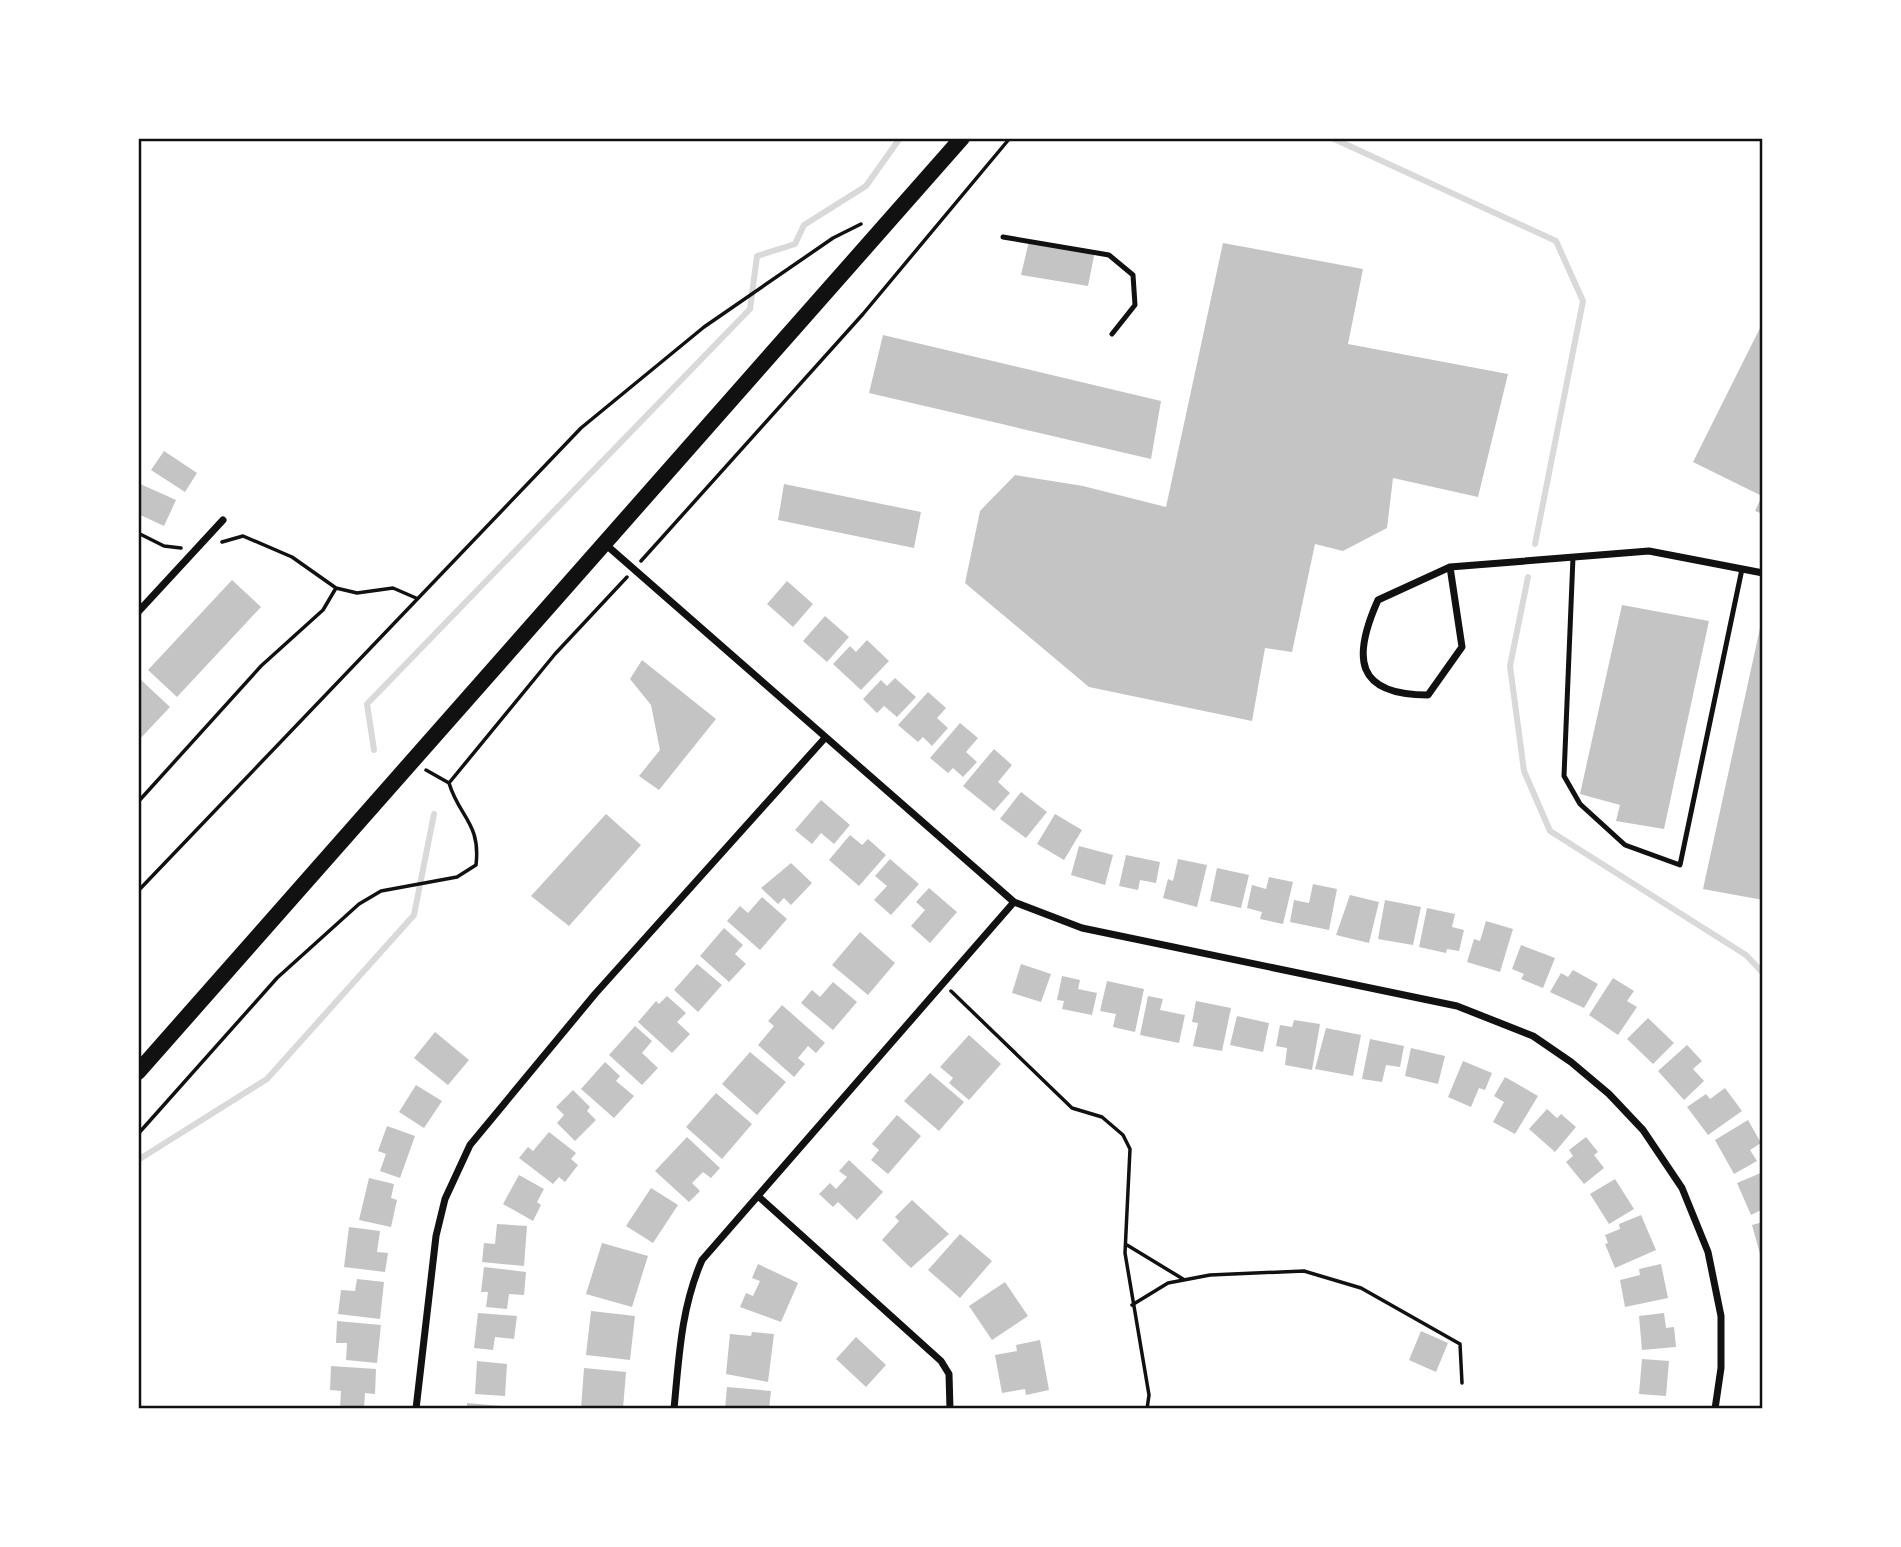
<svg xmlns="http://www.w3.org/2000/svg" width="1901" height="1547" viewBox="0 0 1901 1547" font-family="Karla,sans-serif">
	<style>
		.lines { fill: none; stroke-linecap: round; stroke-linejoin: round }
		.stream { stroke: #d9d9d9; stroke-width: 6 }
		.building { fill: #c4c4c4 }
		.path { stroke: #111; stroke-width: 3.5 }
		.service { stroke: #111; stroke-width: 5 }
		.minor { stroke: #111; stroke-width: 7 }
		.primary { stroke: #111; stroke-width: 16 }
		.neatline { fill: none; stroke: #111; stroke-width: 2.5 }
	</style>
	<rect width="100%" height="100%" fill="#fff"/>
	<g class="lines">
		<path class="stream" d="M1332,138L1556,241L1583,301L1535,544
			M1528,577L1510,666L1524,771L1550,831L1746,955L1763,973
			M374,750L367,704L750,309L757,256L795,244L804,225L866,186L900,138
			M138,1160L267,1079L414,915L434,814"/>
	</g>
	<path class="building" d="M1029,241L1095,251L1088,286L1021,275Z
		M1223,243L1363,269L1348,344L1508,374L1478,497L1393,478L1387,528L1343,551L1315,544L1292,652L1265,648L1252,721L1089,687L965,583L980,511L1015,475L1083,486L1166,507Z
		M1763,322V514L1755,511L1762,496L1693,462Z
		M883,335L1161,401L1151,459L869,393Z
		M164,451L197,473L185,492L151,470Z
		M138,483L176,500L164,526L138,514Z
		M784,484L921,512L914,548L778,520Z
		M232,580L261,607L177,697L148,670Z
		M787,581L813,604L793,627L767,604Z
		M1622,605L1709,621L1664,829L1616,821L1620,805L1580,794Z
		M825,616L849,637L827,662L803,641Z
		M1760,628L1763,629V900L1703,889Z
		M867,640L889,661L861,690L833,664L850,646L856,652Z
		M642,660L716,719L659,790L639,776L660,750L651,705L630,679Z
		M895,678L916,697L897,717L884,706L877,713L863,699L881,680L887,686Z
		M141,680L170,707L138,741V684Z
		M928,692L946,708L937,718L948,728L932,746L923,737L918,742L898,725Z
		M960,723L978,738L966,752L977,762L963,777L953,768L948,773L930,758Z
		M994,749L1012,765L998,782L1010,793L994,811L963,786Z
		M1021,792L1047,812L1026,838L1000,819Z
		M821,800L850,825L834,844L821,833L812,844L795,830Z
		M606,814L641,845L569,926L531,896Z
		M1055,814L1082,830L1064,860L1037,844Z
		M850,835L862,845L868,839L886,855L859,886L829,860Z
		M1079,846L1113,855L1105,885L1071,875Z
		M1126,855L1160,862L1156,883L1140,880L1138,890L1119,886Z
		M890,859L919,884L891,915L874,900L887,886L875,876Z
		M1178,859L1207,865L1197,907L1163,898L1168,879L1173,881Z
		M791,863L812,883L791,905L784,898L778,904L761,888Z
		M1217,868L1249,875L1241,908L1210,901Z
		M1269,877L1293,882L1283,924L1260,919L1262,912L1247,908L1252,885L1266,889Z
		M1313,884L1337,889L1329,930L1290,922L1294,900L1309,903Z
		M929,888L957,912L930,943L911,926L925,910L916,902Z
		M1350,895L1379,902L1369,943L1336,935Z
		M762,897L787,919L760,950L727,921L740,906L748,913Z
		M1385,900L1421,907L1413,945L1378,939Z
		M1427,908L1455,914L1452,927L1464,930L1459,951L1447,949L1446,953L1419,947Z
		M1486,921L1513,929L1500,972L1467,962L1474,939L1480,941Z
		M724,928L743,945L735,954L746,964L729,982L700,956Z
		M860,932L895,963L868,995L832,965Z
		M1521,945L1555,958L1543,988L1521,979L1524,974L1512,969Z
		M697,964L722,985L698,1012L674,990Z
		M1021,964L1051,974L1041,1002L1012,993Z
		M1573,970L1598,984L1584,1008L1550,992L1561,973L1568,977Z
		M1062,976L1080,980L1078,989L1097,993L1092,1015L1062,1009L1064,1001L1057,1000Z
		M1613,978L1634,991L1627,1001L1637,1007L1618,1035L1589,1015Z
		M1107,981L1144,989L1135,1032L1113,1027L1116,1014L1100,1011Z
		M833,982L857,1002L833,1030L801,1003L812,990L820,997Z
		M667,996L686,1013L677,1022L690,1034L672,1053L638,1022L656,1001L659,1004Z
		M1148,996L1163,999L1160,1010L1185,1015L1179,1043L1140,1035Z
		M1196,1001L1231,1008L1222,1051L1193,1046L1198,1023L1192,1022Z
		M782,1005L825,1043L816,1053L808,1046L798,1058L805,1064L794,1077L758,1045L774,1026L768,1021Z
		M1237,1016L1269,1023L1263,1052L1230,1045Z
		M1648,1018L1674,1043L1653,1064L1627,1039Z
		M1294,1020L1320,1024L1312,1070L1285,1065L1287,1048L1276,1046L1280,1025L1292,1027Z
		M635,1026L652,1041L642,1053L658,1068L642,1085L609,1055Z
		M1326,1028L1361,1035L1353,1076L1315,1069Z
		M435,1032L469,1060L448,1085L414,1058Z
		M969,1035L1001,1064L969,1100L949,1083L953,1078L940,1067Z
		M1370,1039L1404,1046L1400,1067L1386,1065L1382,1082L1362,1079Z
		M1687,1045L1702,1061L1693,1069L1704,1081L1684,1100L1658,1071Z
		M1411,1048L1445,1056L1438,1084L1405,1076Z
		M750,1052L786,1082L757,1115L722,1084Z
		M1463,1061L1492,1073L1485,1090L1479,1088L1471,1107L1448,1097Z
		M605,1062L620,1076L616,1081L634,1096L614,1118L581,1089Z
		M930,1073L964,1102L939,1131L904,1101Z
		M1505,1077L1538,1096L1515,1134L1493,1122L1504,1102L1494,1096Z
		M416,1085L442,1101L424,1128L399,1112Z
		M1725,1088L1742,1111L1708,1135L1687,1107L1706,1094L1710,1099Z
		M573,1090L590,1107L587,1111L596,1120L575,1141L557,1123L564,1115L556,1107Z
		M716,1093L752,1124L722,1159L686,1127Z
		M1547,1109L1557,1118L1561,1114L1576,1127L1555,1152L1529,1129Z
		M897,1115L921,1136L888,1174L871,1160L879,1150L872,1144Z
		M1748,1120L1761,1143L1750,1150L1757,1161L1734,1174L1715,1140Z
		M387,1126L415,1136L400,1178L380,1171L386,1154L378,1151Z
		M549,1132L576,1153L571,1159L578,1165L565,1182L559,1177L553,1184L519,1158L528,1147L533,1151Z
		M687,1137L720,1168L711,1178L703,1172L692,1183L700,1191L689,1202L655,1171Z
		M1586,1137L1598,1152L1594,1155L1604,1168L1584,1184L1566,1162L1573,1156L1569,1150Z
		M849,1160L883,1192L857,1220L838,1202L833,1207L819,1194L830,1183L836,1189L847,1177L839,1171Z
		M1763,1172V1209L1751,1215L1737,1183Z
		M519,1175L544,1189L537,1202L541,1205L533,1221L503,1204Z
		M369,1178L394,1184L391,1198L397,1200L391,1227L359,1220Z
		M1615,1179L1634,1209L1609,1224L1590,1194Z
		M651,1188L678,1205L653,1243L626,1226Z
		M912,1200L949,1234L911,1268L882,1240L899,1221L895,1217Z
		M1641,1215L1656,1250L1615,1268L1605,1244L1608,1243L1605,1235L1620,1229L1619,1224Z
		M1763,1222V1261H1762L1752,1225Z
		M497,1224L527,1226L524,1266L482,1262L484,1243L495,1244Z
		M349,1227L380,1231L377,1252L388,1253L385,1272L344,1267Z
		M960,1234L992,1261L960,1298L928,1270Z
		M602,1243L648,1256L632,1307L586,1294Z
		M758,1264L798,1283L781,1322L740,1307L746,1293L753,1296L760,1281L752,1278Z
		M1661,1264L1668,1298L1625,1307L1620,1280L1640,1275L1639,1269Z
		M484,1267L526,1272L524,1295L509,1294L507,1309L486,1307L488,1292H481Z
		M357,1279L384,1282L380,1319L338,1314L341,1290L355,1291Z
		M1005,1282L1028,1316L992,1340L969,1306Z
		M591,1311L635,1316L630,1360L586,1355Z
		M478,1313L517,1316L514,1339L495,1337L493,1350L474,1348Z
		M1664,1313L1666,1328L1674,1327L1676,1347L1642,1350L1639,1316Z
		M337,1321L381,1325L377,1363L346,1360L347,1343H336Z
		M1421,1331L1448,1343L1436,1372L1409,1360Z
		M752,1332L774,1334L768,1382L726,1374L730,1334L751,1336Z
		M856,1337L886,1365L866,1387L836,1359Z
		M1040,1340L1049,1390L1026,1395L1025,1389L1002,1393L995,1355L1017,1351L1016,1345Z
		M1642,1359L1669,1361L1666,1396L1639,1394Z
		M477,1361L507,1364L505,1396L475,1394Z
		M331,1366L376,1369L375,1394L365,1393L364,1409L340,1408L341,1391L330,1390Z
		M584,1368L626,1372L623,1409H581Z
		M727,1387L771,1391L769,1409H725Z
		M467,1403L512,1407V1409H467Z"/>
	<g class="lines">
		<path class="path" d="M138,533L164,546L181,548
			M222,542L243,536L292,557L336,588L357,593L393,588L416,598
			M641,561L863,314L1010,138
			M426,770L449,783
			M138,802L261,666L323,610L336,588
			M138,891L581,428L704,327L833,238L861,224
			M951,991L1072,1108L1102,1117L1123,1135L1130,1149L1125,1253L1149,1395L1147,1409
			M138,1134L277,978L359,904L381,891L457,877L476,865C481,823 459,817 449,783L555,654L627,577
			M1127,1245L1183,1279
			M1132,1305L1168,1283L1210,1275L1304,1271L1361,1288L1460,1344L1462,1383"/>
		<path class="service" d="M1003,237L1109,255L1133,275L1135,305L1112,334
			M1573,557L1564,776L1580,804L1625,845L1680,865L1742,569"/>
		<path class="minor" d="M604,543L1014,902L1082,928L1457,1006L1533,1036L1571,1062L1609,1094L1643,1130L1682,1188L1708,1252L1721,1316V1368L1715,1409
			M1450,567L1462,647L1428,695C1355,695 1352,658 1378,600L1450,567L1649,551L1763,573
			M138,612L223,520
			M758,1196L941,1361L949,1374L950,1409
			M416,1409L436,1236L445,1199L470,1145L595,994L824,739
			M674,1409C679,1357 681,1308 702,1260L1014,902"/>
		<path class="primary" d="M138,1072L962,138"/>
	</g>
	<rect width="1901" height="1547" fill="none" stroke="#ffffff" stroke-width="280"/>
	<rect x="140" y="140" width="1621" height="1267" class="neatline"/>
</svg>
